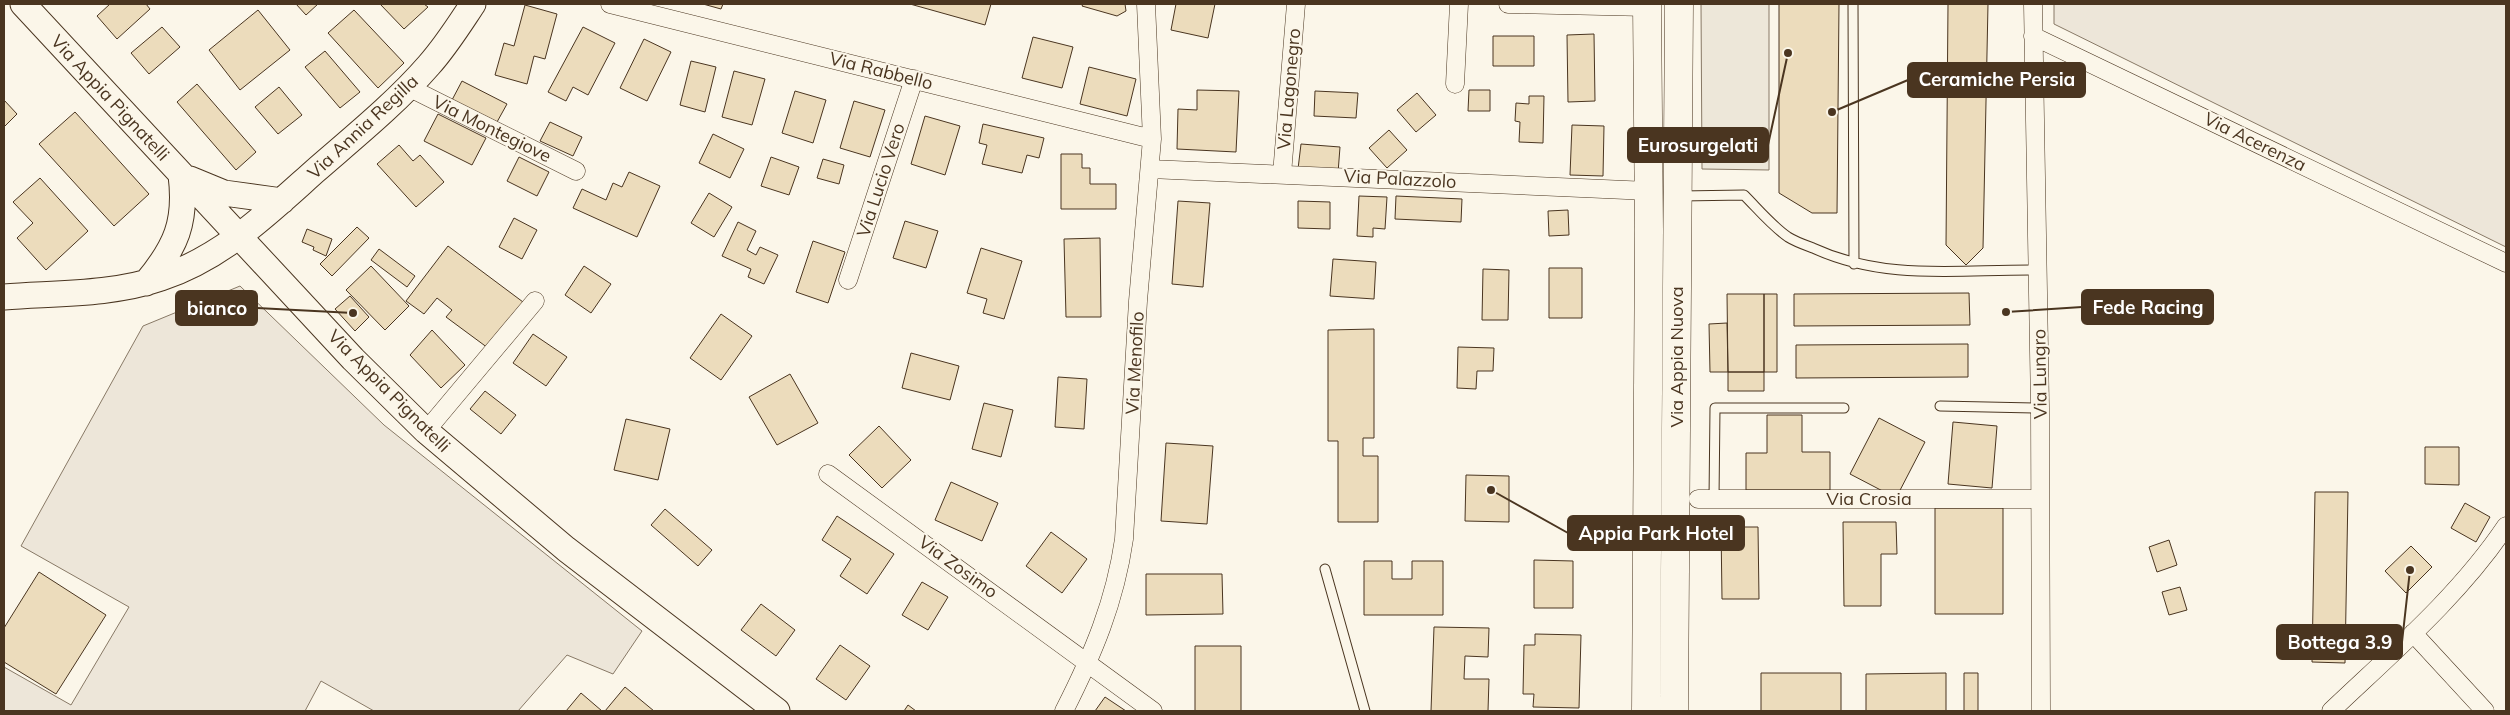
<svg xmlns="http://www.w3.org/2000/svg" width="2510" height="715" viewBox="0 0 2510 715" font-family="Mulish,sans-serif">
	<style>
		.green { fill: #ede6d9; stroke: #887966 }
		.parking { fill: #ede7d9; stroke: #887966 }
		.building { fill: #ecdcbc; stroke: #4a3520 }
		.lines { fill: none; stroke-linecap: round; stroke-linejoin: round }
		.lane-casing { stroke: #4a3520; stroke-width: 11 }
		.street-casing { stroke: #4a3520; stroke-width: 19 }
		.secondary-casing { stroke: #4a3520; stroke-width: 27 }
		.primary-casing { stroke: #4a3520; stroke-width: 29 }
		.lane { stroke: #fbf6e9; stroke-width: 9 }
		.street { stroke: #fbf6e9; stroke-width: 18 }
		.secondary { stroke: #fbf6e9; stroke-width: 25 }
		.primary { stroke: #fbf6e9; stroke-width: 28 }
		.labels { text-anchor: middle; stroke-width: 4; stroke-linejoin: round; paint-order: stroke }
		.street-label { font-size: 18px; fill: #4a3520; stroke: #fbf6e9 }
		.leader { fill: none; stroke: #4a3520; stroke-width: 2 }
		.callout-dot { fill: #4a3520; stroke: #fbf6e9; stroke-width: 2 }
		.callout { fill: #4a3520; stroke: #4a3520; stroke-width: 2 }
		.callout-label { font-size: 19px; text-anchor: middle; font-weight: bold; fill: #fff }
	</style>
	<rect width="100%" height="100%" fill="#fbf6e9"/>
	<path class="green" d="M2054,4H2506V247L2054,24Z
		M240,286L384,425L642,631L613,674L567,655L518,711H374L321,681L305,711H4V667L71,705L129,607L21,546L143,326Z"/>
	<path class="parking" d="M1701,4H1769V170L1702,169Z"/>
	<path class="building" d="M110,4H146L150,9L117,39L97,16Z
		M296,4H318L306,15Z
		M380,4H424L428,7L404,29Z
		M703,4H723L721,9Z
		M910,4H991L985,25Z
		M1083,4H1125L1126,11L1117,16L1082,6Z
		M1176,4H1215L1208,38L1171,30Z
		M1779,4H1839L1837,213H1812L1779,193Z
		M1948,4H1988L1983,248L1966,265L1946,245Z
		M525,5L557,14L545,59L534,56L527,84L495,75L504,43L514,46Z
		M258,10L290,50L240,90L209,50Z
		M354,10L404,63L378,88L328,33Z
		M162,27L180,47L149,74L131,53Z
		M583,27L615,43L588,95L573,87L566,101L548,92Z
		M1594,34L1595,101L1568,102L1567,35Z
		M1493,36H1534V66H1493Z
		M1033,37L1073,47L1062,88L1022,78Z
		M644,39L671,52L647,101L620,88Z
		M325,51L360,92L340,108L305,67Z
		M691,61L716,67L705,112L680,105Z
		M1089,67L1136,79L1127,116L1080,104Z
		M734,71L765,79L752,125L722,117Z
		M462,81L507,104L497,122L452,100Z
		M197,84L256,152L236,170L177,102Z
		M279,87L302,115L278,134L255,107Z
		M1197,90L1239,91L1236,152L1177,149L1178,109L1197,110Z
		M1469,90H1490V111H1468Z
		M795,91L826,100L813,143L782,133Z
		M1315,91L1358,93L1356,118L1314,116Z
		M1417,93L1436,115L1416,132L1397,110Z
		M1529,96H1544L1543,143L1519,142L1520,122L1515,121L1516,103L1529,104Z
		M4,100L17,114L4,127Z
		M854,101L885,110L870,157L840,148Z
		M75,112L149,194L114,226L39,144Z
		M438,114L486,138L472,165L424,141Z
		M925,116L960,126L945,175L911,164Z
		M550,122L582,137L573,156L540,141Z
		M983,124L1044,138L1039,158L1027,155L1022,173L982,164L987,145L979,143Z
		M1572,125L1604,126L1603,176L1570,175Z
		M1389,130L1407,150L1387,168L1369,148Z
		M713,134L744,149L730,178L699,163Z
		M1301,144L1340,147L1338,173L1298,169Z
		M399,145L413,161L420,155L444,182L416,207L377,164Z
		M1061,154H1082V168H1090V184H1116V209H1061Z
		M519,157L549,172L537,196L507,181Z
		M771,157L799,167L789,195L761,186Z
		M823,159L844,165L839,184L817,178Z
		M629,172L660,186L637,237L573,208L582,189L606,200L613,183L622,187Z
		M40,178L88,231L46,270L17,238L33,223L13,202Z
		M709,193L732,207L714,237L691,223Z
		M1359,196L1387,197L1385,229L1373,228V237L1357,236Z
		M1396,196L1462,199L1461,222L1395,219Z
		M1178,201L1210,203L1203,287L1172,284Z
		M1298,201L1330,202V229L1298,228Z
		M1568,210L1569,235L1549,236L1548,211Z
		M514,218L537,230L522,259L499,247Z
		M905,221L938,231L926,268L893,258Z
		M738,222L756,231L747,250L756,255L760,247L778,255L764,284L748,277L751,269L722,256Z
		M357,227L369,238L332,276L320,264Z
		M307,229L332,239L326,256L313,250L314,247L302,242Z
		M1100,238L1101,317H1066L1064,239Z
		M813,241L845,252L828,303L796,292Z
		M448,246L523,302L488,348L446,317L452,310L437,298L424,314L406,301Z
		M981,248L1022,261L1004,319L983,313L987,299L967,293Z
		M379,249L415,276L407,287L371,260Z
		M1333,259L1376,262L1374,299L1330,296Z
		M371,266L409,306L385,330L346,290Z
		M584,266L611,284L591,313L565,295Z
		M1549,268H1582V318H1549Z
		M1483,269L1509,270L1508,320H1482Z
		M1969,293L1970,325L1794,326V294Z
		M1727,294H1764V372H1728Z
		M1764,294H1777V372H1764Z
		M350,296L369,317L355,331L335,309Z
		M721,314L752,336L721,380L690,358Z
		M1727,323L1728,372H1710L1709,324Z
		M1374,329V438H1363V456H1378V522H1338V441H1328V330Z
		M432,330L465,365L441,388L410,355Z
		M533,334L567,357L546,386L513,363Z
		M1968,344V377L1796,378V345Z
		M1458,347L1494,348L1493,371H1477L1476,389L1457,388Z
		M911,353L959,366L950,400L902,388Z
		M1728,372H1764V391H1728Z
		M790,374L818,423L777,445L749,397Z
		M1058,377L1087,379L1084,429L1055,427Z
		M485,391L516,415L501,434L470,409Z
		M984,403L1013,410L1001,457L972,449Z
		M1767,415H1802V452H1830V490H1746V453H1767Z
		M1879,418L1925,442L1896,498L1850,474Z
		M626,419L670,429L658,480L614,470Z
		M1953,422L1997,426L1992,488L1948,484Z
		M879,426L911,460L882,488L849,455Z
		M1166,443L1213,446L1207,524L1161,521Z
		M2425,447H2459V485L2425,484Z
		M1466,475L1509,476V522L1465,521Z
		M951,482L998,503L982,541L935,520Z
		M2315,492H2348L2345,663L2312,662Z
		M2465,503L2490,517L2476,542L2451,528Z
		M1935,508H2003V614H1935Z
		M665,509L712,550L698,566L651,525Z
		M837,516L894,554L867,594L840,576L851,559L822,540Z
		M1843,522H1896L1897,554H1881V606H1844Z
		M1721,527H1758L1759,599H1722Z
		M1051,532L1087,559L1062,593L1026,566Z
		M2169,540L2177,565L2157,572L2149,547Z
		M2411,546L2432,567L2406,593L2385,571Z
		M1534,560L1573,561V608H1534Z
		M1364,561H1392V579H1412V561H1443V615H1364Z
		M39,572L106,615L56,694L4,662V628Z
		M1146,574H1222L1223,614L1146,615Z
		M922,582L948,597L928,630L902,615Z
		M2180,587L2187,610L2169,615L2162,592Z
		M761,604L795,630L776,656L741,630Z
		M1434,627L1489,628L1488,657L1465,656L1464,679H1489L1488,711H1431Z
		M1535,634L1581,635L1579,708L1533,707L1534,694H1523L1524,645H1535Z
		M840,645L870,666L846,700L816,679Z
		M1195,646H1241V711H1195Z
		M1761,673H1841V711H1761Z
		M1946,673V711H1866V674Z
		M1964,673H1978V711H1964Z
		M625,687L654,711H605Z
		M581,693L602,711H566Z
		M1105,697L1126,711H1095Z
		M908,705L916,711H904Z"/>
	<g class="lines">
		<defs>
			<path id="lane" d="M1853,4L1854,264
				M1681,196L1744,195C1758,209 1772,226 1788,237C1796,242 1805,245 1813,248C1887,282 1960,269 2038,270
				M1940,406L2040,408
				M1714,499L1715,408H1844
				M1325,569L1365,711"/>
			<path id="street" d="M610,4L1152,139
				M1508,4L1647,7
				M2033,4L2040,408L2041,711
				M2033,36L2506,263
				M1455,84L1459,4
				M408,87L576,171
				M1150,169L1649,191
				M1282,174L1296,4
				M848,280L914,79
				M426,431L535,301
				M828,474L1153,711
				M1698,499H2040
				M2413,633L2485,711
				M1064,711C1093,654 1115,602 1124,539L1138,301L1152,139L1146,4
				M2331,711C2392,653 2459,596 2506,526"/>
			<path id="secondary" d="M23,4L353,359L426,431L566,549L777,711
				M190,179L224,193L282,201
				M146,283C176,247 187,222 181,175
				M4,297C55,293 112,295 161,278C222,258 268,213 315,171C354,137 395,104 429,65C446,46 459,25 473,4"/>
			<path id="primary" d="M1646,711L1649,230L1647,4
				M1674,711L1679,4"/>
		</defs>
		<use href="#lane" class="lane-casing"/>
		<use href="#street" class="street-casing"/>
		<use href="#secondary" class="secondary-casing"/>
		<use href="#primary" class="primary-casing"/>
		<use href="#lane" class="lane"/>
		<use href="#street" class="street"/>
		<use href="#secondary" class="secondary"/>
		<use href="#primary" class="primary"/>
	</g>
	<g class="labels">
		<g class="street-label">
			<text transform="translate(881 71) rotate(14)" y="6">Via Rabbello</text>
			<text transform="translate(1289 89) rotate(-85)" y="6">Via Lagonegro</text>
			<text transform="translate(110 98) rotate(47)" y="6">Via Appia Pignatelli</text>
			<text transform="translate(363 127) rotate(-43)" y="6">Via Annia Regilla</text>
			<text transform="translate(492 129) rotate(26)" y="6">Via Montegiove</text>
			<text transform="translate(2255 142) rotate(26)" y="6">Via Acerenza</text>
			<text transform="translate(1400 179) rotate(3)" y="6">Via Palazzolo</text>
			<text transform="translate(881 180) rotate(-72)" y="6">Via Lucio Vero</text>
			<text transform="translate(1677 357) rotate(-90)" y="6">Via Appia Nuova</text>
			<text transform="translate(1135 363) rotate(-87)" y="6">Via Menofilo</text>
			<text transform="translate(2040 374) rotate(-91)" y="6">Via Lungro</text>
			<text transform="translate(389 391) rotate(45)" y="6">Via Appia Pignatelli</text>
			<text x="1869" y="505">Via Crosia</text>
			<text transform="translate(958 567) rotate(36)" y="6">Via Zosimo</text>
		</g>
	</g>
	<path class="leader" d="M1832 112L1908 80M1788 53L1768 145M2006 312L2082 307M353 313L257 308M1491 490L1568 533M2410 570L2402 642"/>
	<g class="callout-dot">
		<circle cx="1832" cy="112" r="5"/>
		<circle cx="1788" cy="53" r="5"/>
		<circle cx="2006" cy="312" r="5"/>
		<circle cx="353" cy="313" r="5"/>
		<circle cx="1491" cy="490" r="5"/>
		<circle cx="2410" cy="570" r="5"/>
	</g>
	<g class="callout">
		<rect x="1908" y="63" width="177" height="34" rx="5"/>
		<rect x="1628" y="128" width="140" height="34" rx="5"/>
		<rect x="2082" y="290" width="131" height="34" rx="5"/>
		<rect x="176" y="291" width="81" height="34" rx="5"/>
		<rect x="1568" y="516" width="176" height="34" rx="5"/>
		<rect x="2277" y="625" width="125" height="34" rx="5"/>
	</g>
	<g class="callout-label">
		<text x="1997" y="86">Ceramiche Persia</text>
		<text x="1698" y="152">Eurosurgelati</text>
		<text x="2148" y="314">Fede Racing</text>
		<text x="217" y="315">bianco</text>
		<text x="1656" y="540">Appia Park Hotel</text>
		<text x="2340" y="649">Bottega 3.9</text>
	</g>
	<rect width="2510" height="715" fill="none" stroke="#4a3520" stroke-width="10"/>
</svg>
